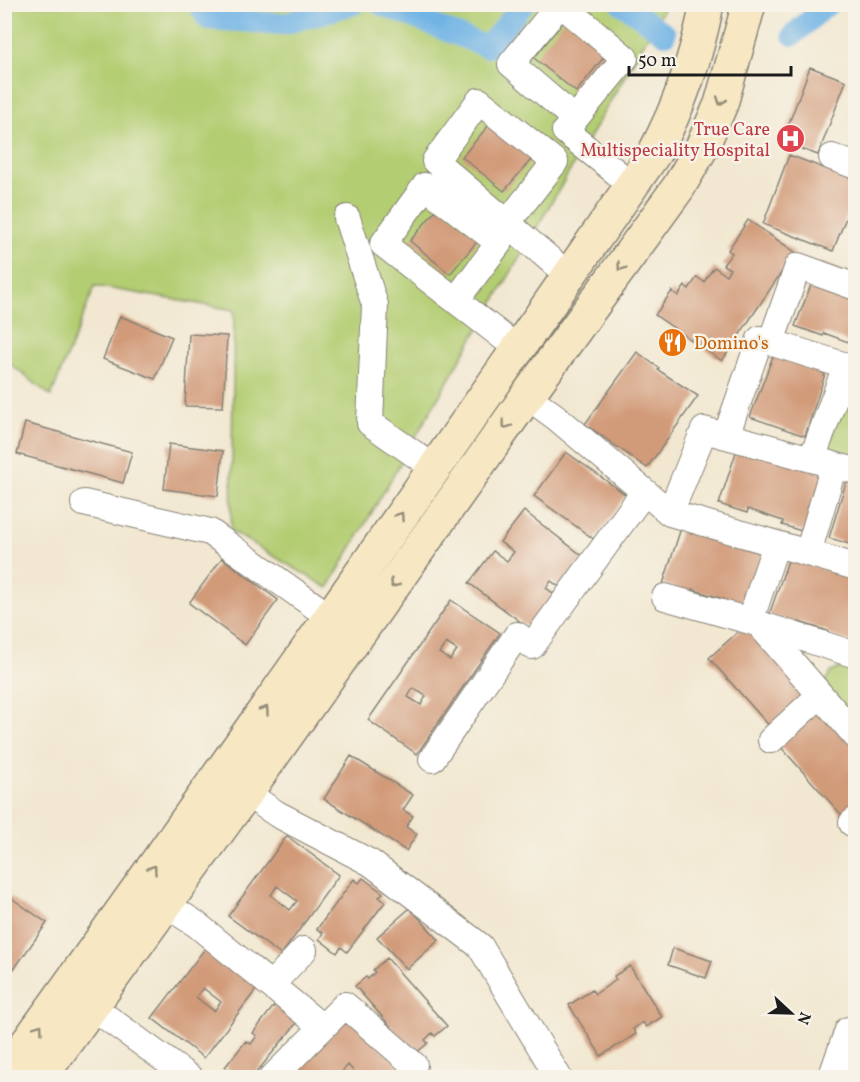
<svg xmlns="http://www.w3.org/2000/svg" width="860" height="1082" viewBox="0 0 860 1082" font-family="Vollkorn,serif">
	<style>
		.green { fill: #b3cd72; stroke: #687447; stroke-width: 1.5 }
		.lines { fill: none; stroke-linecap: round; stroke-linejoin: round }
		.canal { stroke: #70b3e5; stroke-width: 22 }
		.building { fill: #d19a78; fill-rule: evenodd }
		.minor-casing { stroke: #878276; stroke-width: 28 }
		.secondary-casing { stroke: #878276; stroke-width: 36 }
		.minor { stroke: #fff; stroke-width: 26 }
		.secondary { stroke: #f7e8c3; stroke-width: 33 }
		.oneway { stroke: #948c78 }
		.labels { text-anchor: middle; stroke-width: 5; stroke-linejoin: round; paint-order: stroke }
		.health-label { font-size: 18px; fill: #be3a42; stroke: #f7f3e8; text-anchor: end }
		.food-label { font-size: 18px; fill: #c56008; stroke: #f7f3e8; text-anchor: start }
	</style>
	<rect width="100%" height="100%" fill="#f7f3e8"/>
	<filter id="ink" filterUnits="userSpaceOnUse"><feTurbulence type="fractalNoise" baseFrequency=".0167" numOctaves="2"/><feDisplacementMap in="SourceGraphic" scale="12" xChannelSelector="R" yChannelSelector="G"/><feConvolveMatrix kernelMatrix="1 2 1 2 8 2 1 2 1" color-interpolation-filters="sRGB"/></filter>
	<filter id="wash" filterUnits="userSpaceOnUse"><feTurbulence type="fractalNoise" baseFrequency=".008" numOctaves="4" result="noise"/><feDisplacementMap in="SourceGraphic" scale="24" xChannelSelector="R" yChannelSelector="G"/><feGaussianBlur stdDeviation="1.35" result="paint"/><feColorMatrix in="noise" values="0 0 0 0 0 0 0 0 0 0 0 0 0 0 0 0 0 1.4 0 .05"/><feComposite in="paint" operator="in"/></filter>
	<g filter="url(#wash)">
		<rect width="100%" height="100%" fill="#f2e8d1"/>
		<path class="green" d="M4,5H666L328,588L231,531L234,310L95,286L51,396L5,360Z
			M846,387L855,390V458L827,451Z
			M845,666L855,667V712L849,713L823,685L831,672Z"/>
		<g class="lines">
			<path class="canal" d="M198,4L208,19L284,24L354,4
				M380,4L487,47L524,4
				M622,4L665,34
				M793,35L828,4"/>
		</g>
		<g id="blocks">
			<path class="building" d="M566,18L608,52L576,92L534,58Z
				M810,67L846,81L818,155L782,142Z
				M494,119L536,154L504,191L462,157Z
				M789,155L856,180V192L833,251L763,224Z
				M440,205L480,238L450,274L410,241Z
				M748,220L795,252L722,361L655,315L672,291L678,296L685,286L689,289L697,277L704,282L714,267L726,275L730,269L723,265L732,253L728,250Z
				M820,262L856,276V345L824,333L823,336L795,326Z
				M120,316L172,337L155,379L103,359Z
				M189,334L227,336L223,407L185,406Z
				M773,349L825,374L805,436L750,417L773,356Z
				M637,352L659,368L658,370L698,396L647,468L585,424Z
				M25,423L132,452L123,483L17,454Z
				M740,440L828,469L808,533L782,525L783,521L748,509L747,513L719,504Z
				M169,444L223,451L218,496L164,489Z
				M566,452L626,495L595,540L534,496Z
				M847,479L856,482V546L829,538Z
				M524,511L584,557L561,588L551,581L546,588L556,595L530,629L469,583L493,551L507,561L514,552L500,542Z
				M682,525L765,552L746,610L722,603L723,599L692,589L690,593L663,584Z
				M222,558L278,600L245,645L189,603Z
				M789,558L856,580V629L851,642L827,634L828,631L799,622L798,625L769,615Z
				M451,600L500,633L417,754L368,720ZM446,643L457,650L450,660L439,653ZM413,688L426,696L421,705L408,697Z
				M750,621L815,692L773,730L709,658Z
				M819,709L856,748V811L846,820L779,745Z
				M351,756L413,795L403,810L413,816L406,827L417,834L406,851L324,799Z
				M287,836L339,875L281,955L228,916ZM277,886L297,901L290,910L271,895Z
				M363,878L383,893L379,897L385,902L347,952L341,947L337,953L319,939L323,933L317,929L354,879L359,883Z
				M4,893L47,923L14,969L4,962Z
				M410,908L439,940L407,969L377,937Z
				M210,942L262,982L204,1058L152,1018ZM203,988L221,1002L214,1011L196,997Z
				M673,948L712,961L706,978L668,965Z
				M387,958L447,1026L435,1036L432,1033L425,1040L428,1043L415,1054L355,986L366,977L368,979L375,972L373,970Z
				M630,966L662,1017L646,1027L643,1022L633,1029L636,1034L601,1056L569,1005L592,990L595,994L616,980L614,976Z
				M277,1002L299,1020L252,1078H238L225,1067L246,1041L251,1044L257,1036L253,1033Z
				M349,1016L411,1078H360L348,1065L336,1078H290Z
				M856,1041V1078H843Z"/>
		</g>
	</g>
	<g filter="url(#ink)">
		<use href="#blocks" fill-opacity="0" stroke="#878276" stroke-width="1.5"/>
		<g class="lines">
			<defs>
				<path id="minor" d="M560,4L511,64L575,119
					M561,4L625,58L565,131L632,185
					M832,157L856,166
					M347,218L375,305L370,423L433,467
					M508,222L555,162L479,101L435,161L568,275
					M456,300L499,243L425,186L383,244L517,348
					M771,342L798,266L856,287
					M527,396L557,418L670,513L856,567
					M726,436L760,339L856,369
					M812,459L846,366
					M84,503L210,532L330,617
					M670,513L704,430L856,471
					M776,544L750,621L856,655
					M808,553L834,465
					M665,597L750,621
					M759,624L856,736
					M771,740L820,695
					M432,759L517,635L532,646L644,492
					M246,793L277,814L371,863L480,946L559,1078
					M852,823L856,820
					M165,904L196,924L322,1027
					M271,985L304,950
					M91,1006L190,1078
					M272,1078L345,1005L414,1065
					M831,1078L848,1030L856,1032"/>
				<path id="secondary" d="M4,1075C225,770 440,461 655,152C679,107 697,55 707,4
					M40,1078L246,793L527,396L678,188L702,147L721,104L749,4"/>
			</defs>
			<use href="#minor" class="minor-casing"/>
			<use href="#secondary" class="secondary-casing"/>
			<use href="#minor" class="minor"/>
			<use href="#secondary" class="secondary"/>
		</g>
		<defs><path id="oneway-chevron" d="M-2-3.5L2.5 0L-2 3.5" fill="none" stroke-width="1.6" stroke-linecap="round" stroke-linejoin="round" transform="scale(1.5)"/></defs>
		<g class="oneway">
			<use href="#oneway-chevron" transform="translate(721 101) rotate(109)"/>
			<use href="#oneway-chevron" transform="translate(621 267) rotate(126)"/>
			<use href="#oneway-chevron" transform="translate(506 425) rotate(125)"/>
			<use href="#oneway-chevron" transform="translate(400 516) rotate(-56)"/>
			<use href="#oneway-chevron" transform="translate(394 584) rotate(125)"/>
			<use href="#oneway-chevron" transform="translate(265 710) rotate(-55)"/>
			<use href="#oneway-chevron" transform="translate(153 869) rotate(-55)"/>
			<use href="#oneway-chevron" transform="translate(39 1028) rotate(-54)"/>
		</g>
	</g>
	<defs>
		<symbol id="hospital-disc" viewBox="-11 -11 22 22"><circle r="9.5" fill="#e0444e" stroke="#f7f3e8"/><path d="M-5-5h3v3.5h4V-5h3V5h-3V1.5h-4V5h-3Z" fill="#fff"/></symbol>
		<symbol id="restaurant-disc" viewBox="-11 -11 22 22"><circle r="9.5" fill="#e8710a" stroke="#f7f3e8"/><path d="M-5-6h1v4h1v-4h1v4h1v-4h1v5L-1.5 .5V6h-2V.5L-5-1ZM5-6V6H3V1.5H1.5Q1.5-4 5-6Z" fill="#fff"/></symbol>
	</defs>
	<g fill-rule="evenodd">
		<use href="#hospital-disc" x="774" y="122" width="33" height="33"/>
		<use href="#restaurant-disc" x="656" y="326" width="33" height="33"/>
	</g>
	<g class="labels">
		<g class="health-label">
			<text x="770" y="135">True Care<tspan x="770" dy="21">Multispeciality Hospital</tspan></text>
		</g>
		<g class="food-label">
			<text x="694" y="349">Domino's</text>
		</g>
	</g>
	<rect width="860" height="1082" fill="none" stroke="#f7f3e8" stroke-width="24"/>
	<g transform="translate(791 1013) rotate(112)" stroke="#f7f3e8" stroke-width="4.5" paint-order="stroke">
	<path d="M0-4.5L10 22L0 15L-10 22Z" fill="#1c1c1c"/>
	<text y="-9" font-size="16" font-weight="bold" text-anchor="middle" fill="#1c1c1c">N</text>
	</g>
	<path d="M629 66v9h162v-9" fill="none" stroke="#1c1c1c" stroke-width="3"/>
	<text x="638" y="66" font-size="18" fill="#1c1c1c" stroke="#f7f3e8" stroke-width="4.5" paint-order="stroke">50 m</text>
</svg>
